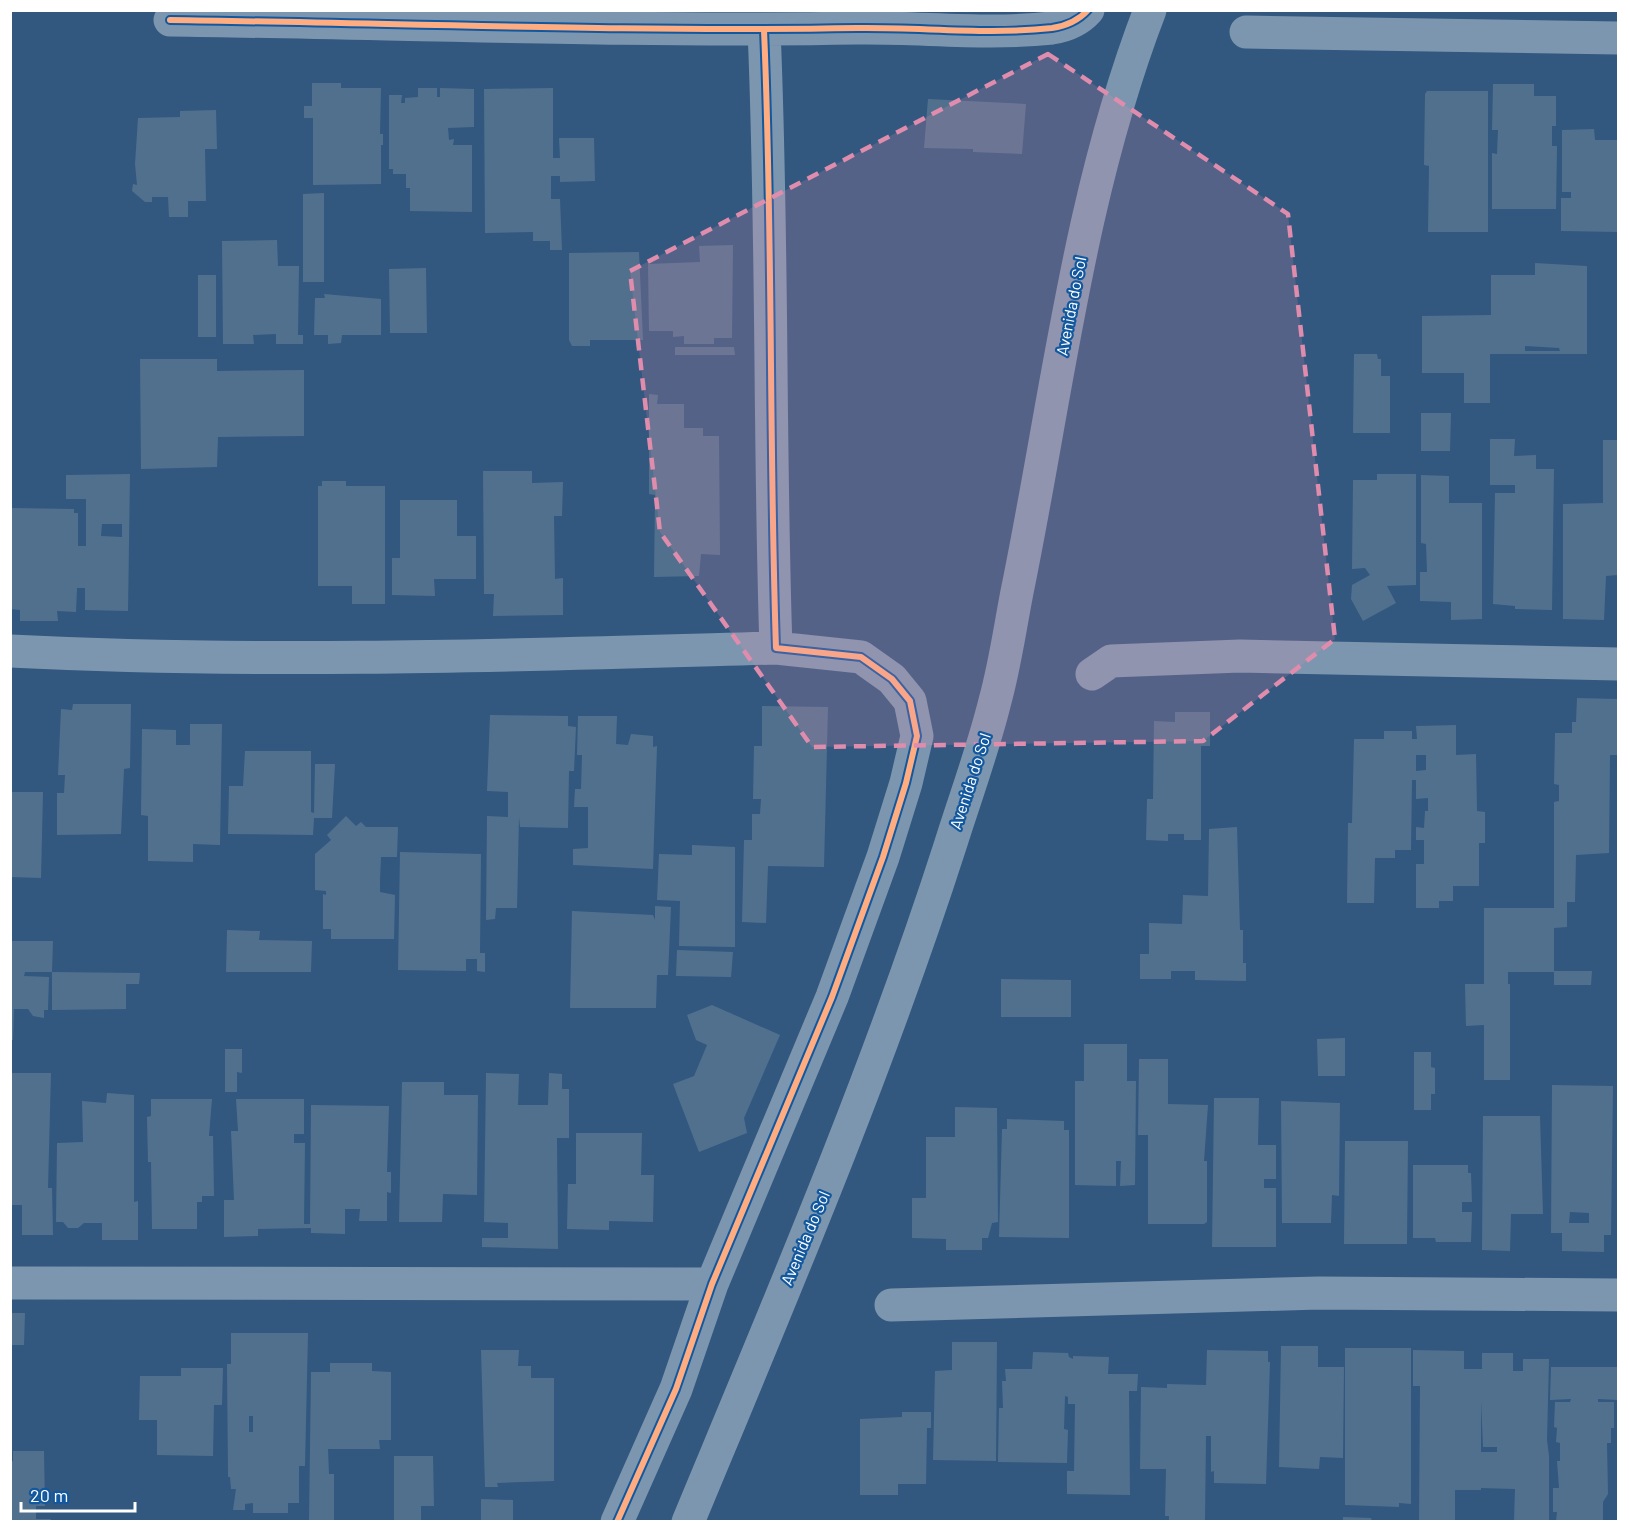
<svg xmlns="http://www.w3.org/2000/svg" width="1629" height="1532" viewBox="0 0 1629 1532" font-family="Barlow,sans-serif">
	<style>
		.building { fill: #51708e; fill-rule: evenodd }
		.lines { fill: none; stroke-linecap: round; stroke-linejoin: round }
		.minor { stroke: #7d96af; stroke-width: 33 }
		.cycleway-casing { stroke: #12589f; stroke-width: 10 }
		.cycleway { stroke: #ffac80; stroke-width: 6 }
		.marked { fill: #e08cad; fill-opacity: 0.2; stroke: #e08cad; stroke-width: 4.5; stroke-dasharray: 12 8; stroke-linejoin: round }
		.labels { text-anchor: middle; stroke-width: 4.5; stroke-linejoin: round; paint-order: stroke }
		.street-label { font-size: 16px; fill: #fff; stroke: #12589f }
	</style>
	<rect width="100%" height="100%" fill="#32587f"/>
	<path class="building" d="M312,83H341V88H381L380,134H383V145H381V184L313,185V118H304V106H312Z
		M1493,84H1534V96H1556V126H1552V146H1557L1556,209H1492V153L1497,154L1498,130H1492Z
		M418,88H437V97H440V88L474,89V127L448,128L449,140L454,139L453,145H472V212L410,211V188H406V174H393V169H389V95H402L401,103H405V98L418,97Z
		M553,88V158H560L559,138H594L595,181L560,182V176H551V199H560L562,250H550V241H533V232L485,233L484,89Z
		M1427,91H1488V232H1428L1429,166L1424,165L1425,94Z
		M928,99L1026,104L1022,154L973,152V149L924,148Z
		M216,110L217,149H205L206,201H188V217H169L168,197H152V202H145L132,191L133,184L137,185L135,164L138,118L180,117V111Z
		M1594,129L1595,140H1618V232L1561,231V198H1571V192H1562V130Z
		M324,193V282H303V194Z
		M277,240L278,266H299L298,335H303V344H276V334L253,335L254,344H223L222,241Z
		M733,245L732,338H714V344H684V336L673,337V331H649L648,264L700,262L699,246Z
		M639,252L643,340H590V346H572L569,340V253Z
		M1535,263L1587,266V354H1490V403H1464V373H1422V316L1491,315V275H1535ZM1525,346L1559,348L1560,351H1525Z
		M426,268L427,333H390L389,269Z
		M198,275H216V337H198Z
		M324,294L381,299V335H342L341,343L328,344V335H314L315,298H325Z
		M675,347H734L735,355H675Z
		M1354,354H1377L1378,359H1381V376H1390V433H1353Z
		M140,359H217V371L304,370V436L218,437L217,467L141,469Z
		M649,394L658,395L657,404H684V428H703V436H719L720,555L701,554L699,576L654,577L655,495L649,494Z
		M1421,413H1451L1450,451H1421Z
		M1490,439H1515L1514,456L1536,455V469H1554L1552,610L1515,609V606L1493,604L1495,493H1515V485H1490Z
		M1603,440H1618V575L1606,576L1604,620L1563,619V504L1603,503Z
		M483,471H532V483L563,482L562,516H554L555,579L563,578V615L493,616L494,594H484Z
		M130,474L128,611L85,610V588H77L76,612L57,611L58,621H20V610L10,609L12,508L74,509V513H78V546H86V499H66V475ZM102,524H122V537L101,536Z
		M1377,474H1416V585L1387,586L1396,603L1363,621L1351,599L1352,585L1370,575L1365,568L1352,569L1353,480H1377Z
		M1421,475L1449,476V503H1482V619L1451,620V602L1420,601V572H1427L1426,544L1421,543Z
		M322,481H346V486H385V604H352V586H318V486H322Z
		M400,500H457V536H476V579H434L435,596L392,595V558H400Z
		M1577,698L1618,699V755H1610L1609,853L1576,855L1575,902H1567V927L1554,928V972H1508V984H1510V1080H1484V1025L1466,1026L1465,984H1484V908H1554V802L1559,801V785L1554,784L1555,733H1572V722H1576Z
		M73,704H131L130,768L124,769L121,834L57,835V793H64L65,775H58L61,709L72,710Z
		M762,706L828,707L824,867L768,866L766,923L742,922L744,840H752V814H760L761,799H753L754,746H762Z
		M1175,712H1210V746H1201V840H1184V834H1168V841L1146,840L1147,799H1153L1154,721L1175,722Z
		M490,715L568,716V726L576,727L574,771H569L568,828L520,827L519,817L517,908H496L495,919L486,920L487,816L508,817V792L487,791Z
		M578,716H617L616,744L628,745L631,734L653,736V747L657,746L653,869L573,865V849L588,848V807H574L575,789H581L582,755H577Z
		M190,724H222L220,845L193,844V862L148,861V816L141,815L142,729L176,730V745H190Z
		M1456,725V755L1476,754L1477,811L1485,812V843H1479V886H1453V901H1439V908H1416V864H1424V840H1416V827L1424,828L1425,811H1428V798L1416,799V780H1412L1411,850H1395V858H1375L1374,903H1347L1348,823H1352L1354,739H1384V731H1412V739H1417L1416,726ZM1416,755H1426V770L1416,771Z
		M245,751H311V812L314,813L315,764H335L332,818H314L313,835L228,834L229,786H243Z
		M10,792H43L41,878L10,877Z
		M346,816L356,826L361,822L366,827H398L397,857H381L380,880V892L395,895L394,939H331V929H323V894L326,895V891L315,890V854L331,840L327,835Z
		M1237,827L1240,930H1243V963H1246V981L1195,980V971H1171V979H1140V954H1149V923L1182,924L1183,895L1208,896L1209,829Z
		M692,845L735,847V947L679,946L680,901L657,900L659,854L692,855Z
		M400,852L481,854L480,953H485V972L477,971V959H466V971L398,970Z
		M655,906L671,907L668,975H657L656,1008H570L572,911L653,915L655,920Z
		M227,930L260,931L259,940L312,941L311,972H226Z
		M10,941H53L52,972H25L24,976L49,977L48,1010H44V1018L33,1016L28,1009H14L13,1040H10Z
		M677,950L733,952L731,977L676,976Z
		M1554,971H1592L1591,985H1554Z
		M52,972L140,973L139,984H126V1009L52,1010Z
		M1001,979L1071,980V1017H1001Z
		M712,1005L780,1035L744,1118L747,1133L699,1152L673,1084L694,1076L707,1045L696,1040L687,1015Z
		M1345,1038V1076H1318L1317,1039Z
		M1084,1044H1127V1081H1136L1135,1185L1120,1186L1121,1161H1116V1186L1075,1185V1081H1084Z
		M225,1049H242V1073L237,1072V1092H225Z
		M1414,1052H1431V1067L1435,1068V1094H1431V1110H1414Z
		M1139,1059H1168V1104L1208,1105L1204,1161H1207V1222L1204,1224H1148V1135H1138Z
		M10,1073H51L48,1188H52L53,1235H22V1205H10Z
		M486,1073L519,1074L518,1105H548L549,1073L562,1074V1089H569V1138H557L558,1249L482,1247V1238H508V1223L484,1222Z
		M402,1082H444V1095H478L477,1195L443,1194L442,1222H399Z
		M1552,1085L1613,1086L1611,1235H1604V1252L1562,1251V1233H1551ZM1570,1212L1589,1213V1223H1569Z
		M107,1093L134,1095V1202L138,1201V1240H102V1223H84L78,1228H68L63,1222H56L57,1143L83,1142L82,1101L106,1103Z
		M1214,1098H1259L1258,1145H1276V1179H1264V1188H1276V1247H1212Z
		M151,1099H212L209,1136H213L214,1196H202V1202H197V1229H152L151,1162H148L147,1117L151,1116Z
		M236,1099H304V1134H294V1143H305L304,1224H310L311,1105L389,1106L387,1172H391V1193L387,1192V1221H359L360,1209H345V1234L311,1233V1228L258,1229V1236L224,1237V1200H234L231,1131H238Z
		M1281,1101L1340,1103L1339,1196L1332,1195L1331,1223H1282Z
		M955,1107L997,1108L998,1222L992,1223L988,1238H982V1250H946V1239L912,1238V1198H926V1137H955Z
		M1483,1116H1540L1543,1214H1511L1510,1251L1482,1250Z
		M1007,1119L1064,1121V1130H1069V1238L999,1237L1002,1129H1007Z
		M576,1133H642L641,1175H654L653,1222L609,1221V1230L567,1229L568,1184H576Z
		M1345,1141H1408L1407,1244H1344Z
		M1413,1165H1468V1173H1471L1472,1202H1462V1212H1472L1471,1242H1436L1435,1238H1413Z
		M10,1313H25L24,1345H10Z
		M231,1333H308L305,1466H299V1503H288V1513H253V1503L245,1504V1510H233L236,1489H231L230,1477H228L227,1364H231ZM249,1416H253V1432H249Z
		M952,1342H997L996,1461L933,1460L935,1371L952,1370Z
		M1281,1346H1318V1367H1344L1343,1458L1320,1457L1319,1469L1279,1467Z
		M1345,1348H1411V1504L1399,1503V1507L1345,1505Z
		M481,1350H519L518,1366H531V1378H554V1481L497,1483L498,1487H485Z
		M1207,1350L1268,1351V1362H1270L1266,1484L1214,1483V1471L1211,1472V1436H1206L1205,1521H1169V1516H1165L1166,1469H1140L1141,1387L1167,1388V1384L1206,1385Z
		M1413,1350L1464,1351V1369H1482V1353H1513V1371H1523V1359H1549L1547,1440L1549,1456V1521H1514L1515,1489L1481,1488V1490H1455V1521H1419L1420,1386H1413ZM1481,1401L1483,1447H1497V1452H1481Z
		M1033,1352L1068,1353L1069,1357L1073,1359V1356L1109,1357L1108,1374H1138L1137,1391H1129L1130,1495L1067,1494V1471H1074L1075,1404H1068V1397L1065,1396L1064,1429L1068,1430L1067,1463L998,1462L999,1408H1003L1002,1381H1006L1005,1369H1032Z
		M330,1363H372V1371L391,1372V1440H379L380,1449H328L329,1474H334V1521H309L311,1372H330Z
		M1551,1367H1618V1400L1598,1399V1402H1614V1428H1611V1443H1607L1608,1494L1603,1502V1521H1556L1557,1512H1553V1488H1559L1557,1461H1560V1443L1556,1442L1557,1428L1554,1427L1555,1402H1570L1571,1399L1550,1400Z
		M181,1368H223L222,1405H214L213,1456L157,1455V1420H139L140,1376H181Z
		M902,1412H931V1428H927L926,1484H898V1495H860V1419L902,1417Z
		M13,1451H44L45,1506H36V1519H51L50,1521H10V1461H13Z
		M394,1456H433L434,1506H421V1521H394Z
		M481,1499L513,1500V1521H481Z
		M1343,1517L1371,1518L1372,1521H1343Z"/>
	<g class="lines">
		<path class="minor" d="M170,20C399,23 628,32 857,28C921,27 987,35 1052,28C1066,26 1078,21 1088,10
			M1246,32L1618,38
			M10,651C266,664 521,655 776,648
			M1092,674L1111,661L1240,656L1618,664
			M10,1283L712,1284
			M891,1305L1319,1293L1618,1295
			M617,1522L676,1389L712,1284L832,997L883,857L906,783L917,736L910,701L892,679L861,657L776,648C769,442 773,236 764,30
			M688,1522C781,1298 876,1076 950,846C965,798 983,750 995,701C1005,665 1010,628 1017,592C1057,397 1078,197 1150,10"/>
		<defs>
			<path id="cycleway" d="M170,20C399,23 628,32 857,28C921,27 987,35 1052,28C1066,26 1078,21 1088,10
				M617,1522L676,1389L712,1284L832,997L883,857L906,783L917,736L910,701L892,679L861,657L776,648C769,442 773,236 764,30"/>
		</defs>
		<use href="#cycleway" class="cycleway-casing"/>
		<use href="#cycleway" class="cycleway"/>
	</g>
	<path class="marked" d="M1048,54L1288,214L1335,639L1203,741L812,747L660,532L630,271Z"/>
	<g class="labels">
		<g class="street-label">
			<text transform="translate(1071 306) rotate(-79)" y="6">Avenida do Sol</text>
			<text transform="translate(970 781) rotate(-72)" y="6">Avenida do Sol</text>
			<text transform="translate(805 1238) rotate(-67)" y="6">Avenida do Sol</text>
		</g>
	</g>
	<rect width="1629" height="1532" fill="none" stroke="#ffffff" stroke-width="24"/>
	<path d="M21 1502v9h114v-9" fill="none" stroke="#ffffff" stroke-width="3"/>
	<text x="30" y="1502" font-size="18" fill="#ffffff" stroke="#12589f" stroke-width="4.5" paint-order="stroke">20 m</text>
</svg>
